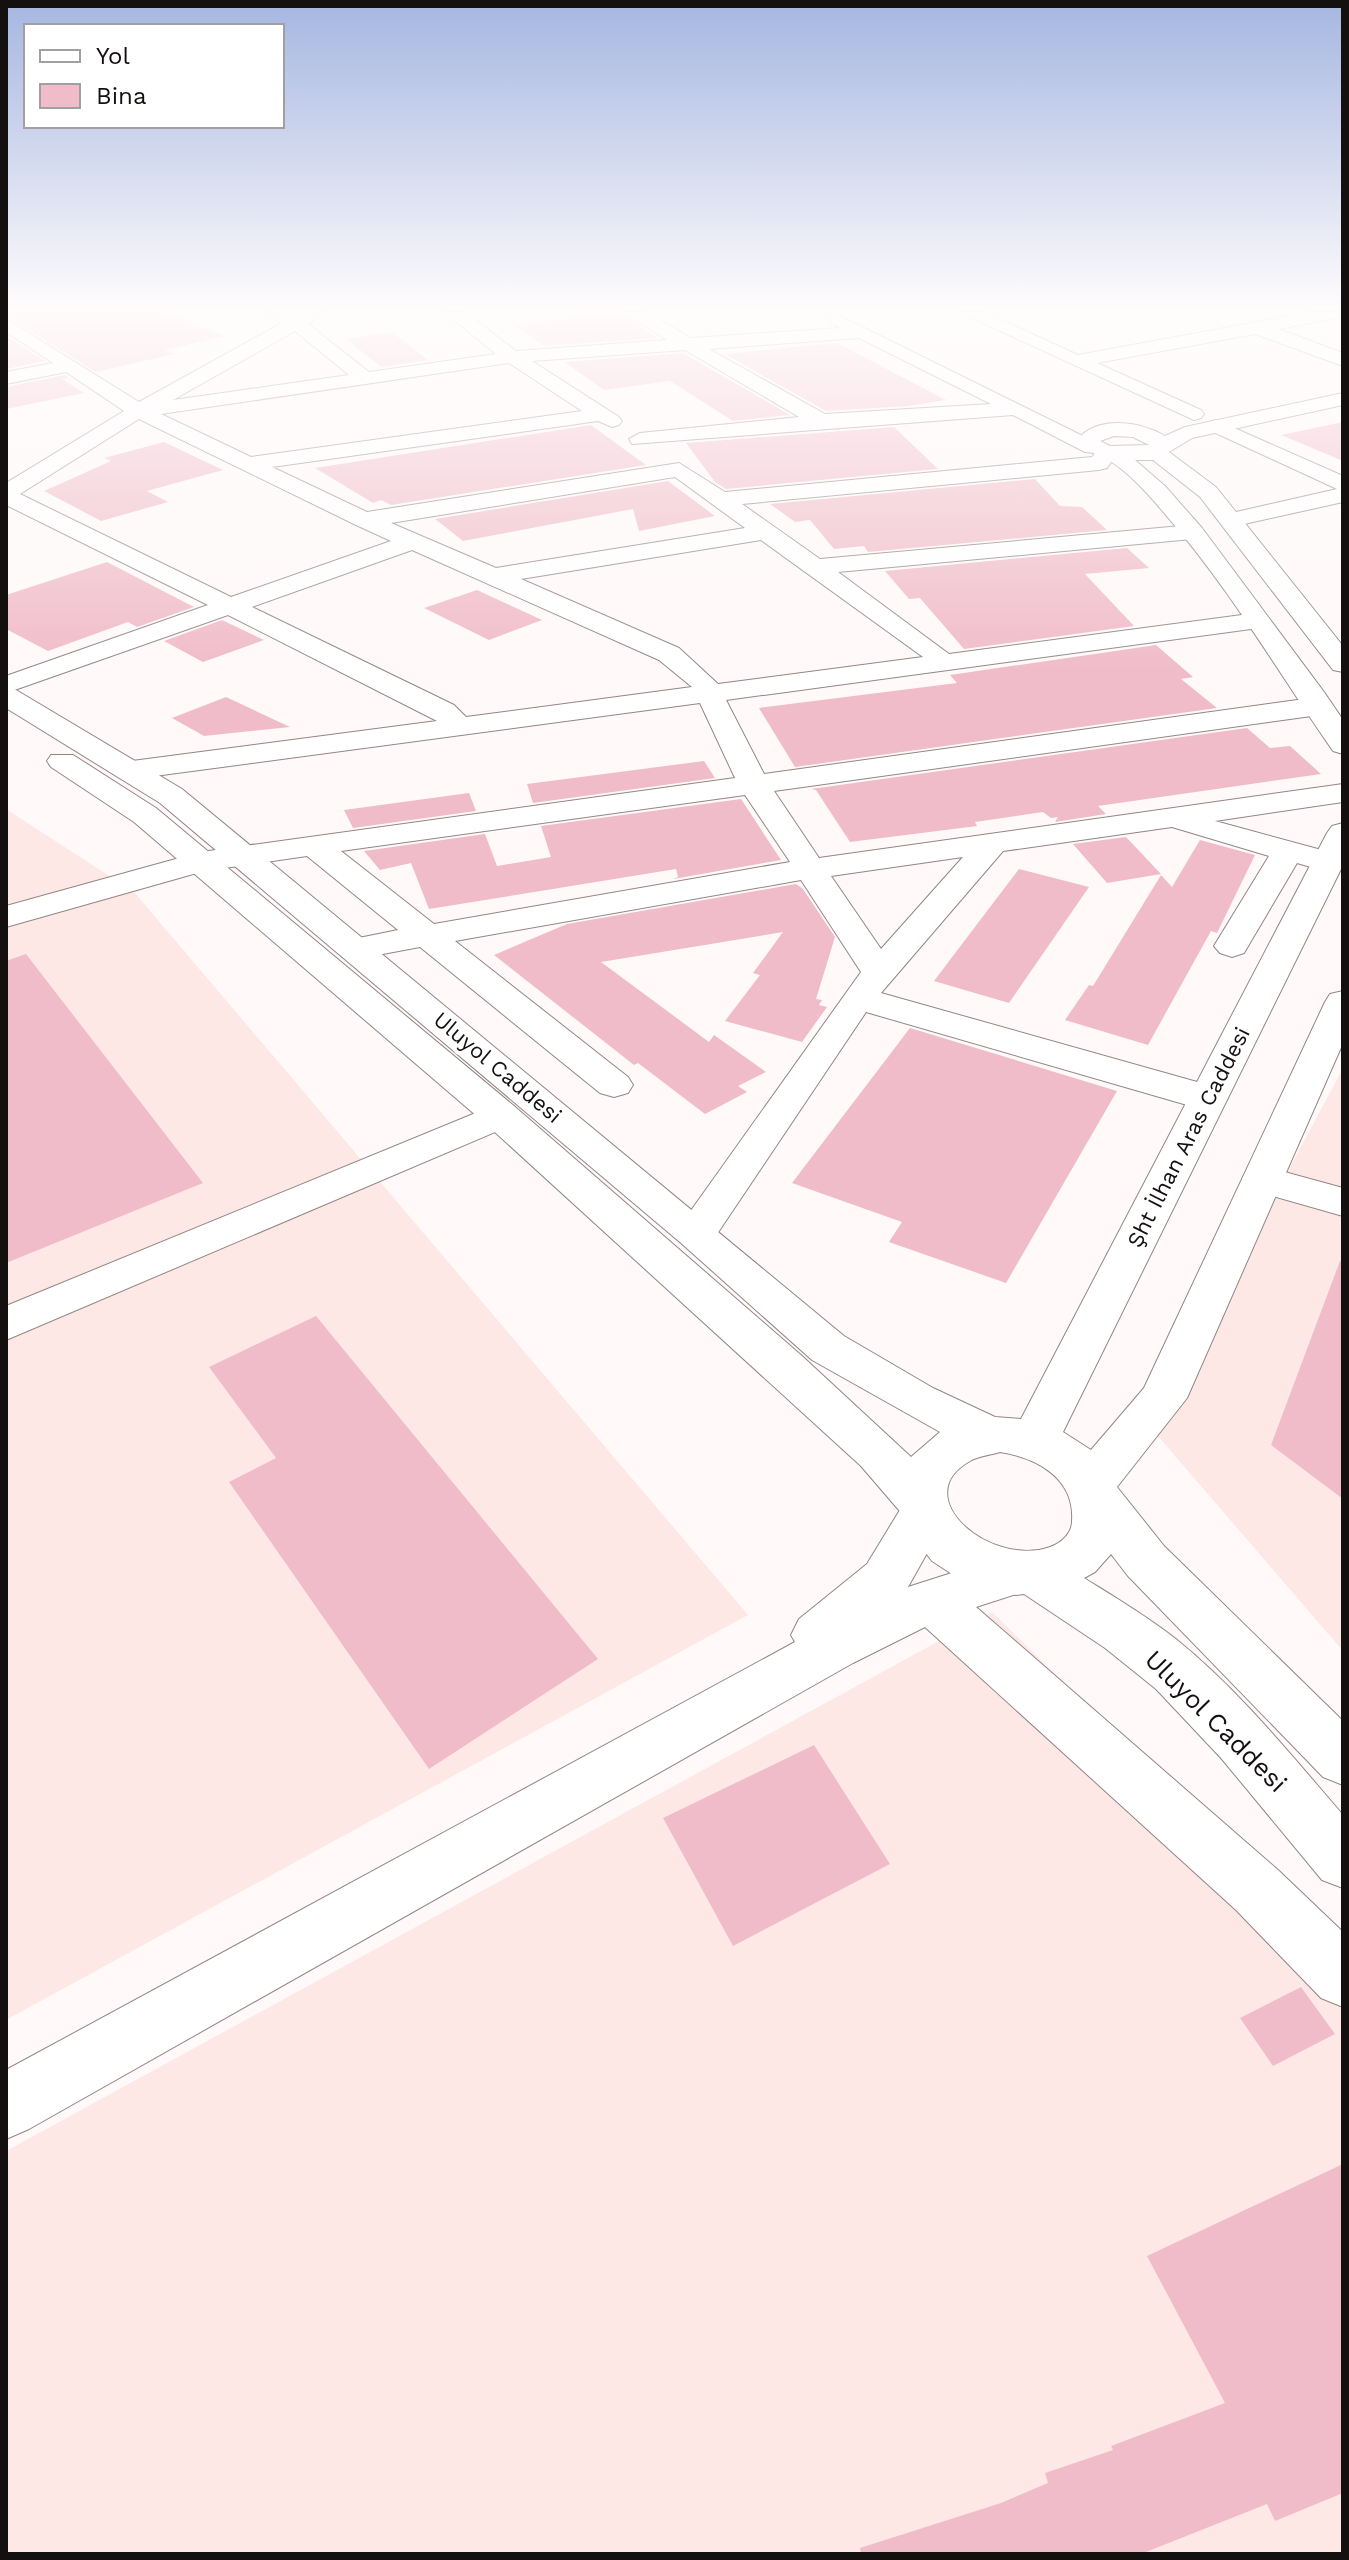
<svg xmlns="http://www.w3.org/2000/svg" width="1349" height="2560" viewBox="0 0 1349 2560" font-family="'Work Sans',sans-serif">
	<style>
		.built { fill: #fee8e5 }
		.building { fill: #f0bcc9 }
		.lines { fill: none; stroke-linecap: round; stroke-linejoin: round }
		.minor-casing { stroke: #928684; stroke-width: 2 }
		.major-casing { stroke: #928684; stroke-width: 2 }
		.minor { fill: #fff; fill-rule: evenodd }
		.major { fill: #fff; fill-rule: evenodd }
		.labels { text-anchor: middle; stroke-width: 8; stroke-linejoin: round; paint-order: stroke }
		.street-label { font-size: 22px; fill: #14100f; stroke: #fff }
		.near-street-label { font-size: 26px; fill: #14100f; stroke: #fff }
	</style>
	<rect width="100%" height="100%" fill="#fff9f9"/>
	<path class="built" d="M6,809L134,892L748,1615L6,2020Z
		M1343,1068V1651L1151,1428Z
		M992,1612L1343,1957V2554H6V2151Z"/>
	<path class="building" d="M6,312H164L225,336L165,350L174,354L96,372L6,316Z
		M617,312L658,338L544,346L516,326Z
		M392,332L428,360L381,367L346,339Z
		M6,336L45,361L6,369Z
		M837,343L885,368L946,400L909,406L826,411L725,354Z
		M684,353L695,360L790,415L733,421L670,381L604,390L565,362Z
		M65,375L69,378L62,379L84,393L6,409V387Z
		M1343,422V461L1281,435Z
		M591,425L646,465L391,505L381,500L373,503L315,468Z
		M894,427L938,469L726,489L715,482L686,443Z
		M164,442L223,470L147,491L168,502L101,521L44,491L111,461L104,458Z
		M1035,479L1060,506L1082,507L1107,530L868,552L864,546L834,549L810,520L795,522L770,504Z
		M668,481L715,516L639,531L633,509L463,541L435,519Z
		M1127,548L1149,568L1085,574L1134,626L964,649L920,598L909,599L885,571Z
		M107,562L194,607L137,627L128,622L48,651L6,629V595Z
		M477,590L542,620L489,640L424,608Z
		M222,620L264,640L203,662L164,641Z
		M1156,645L1193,677L1181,679L1217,708L795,767L759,708L957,683L950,675Z
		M226,697L290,727L204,736L172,718Z
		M1247,728L1270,748L1290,746L1321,774L1098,806L1106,814L1055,822L1058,817L1051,818L1043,812L975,822L977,826L850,842L816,790L811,789Z
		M704,761L715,778L533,803L527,784Z
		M469,793L476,811L353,828L344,810Z
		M741,799L781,860L673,879L678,877L676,869L429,909L411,863L380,870L364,851L485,834L497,866L551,857L541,826Z
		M1126,837L1161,874L1107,883L1073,844Z
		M1200,840L1255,855L1217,933L1211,931L1148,1045L1065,1020L1089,985L1093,986L1161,875L1172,887Z
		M1019,869L1089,887L1009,1003L934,981Z
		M796,884L803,889L835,937L816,999L822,1000L819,1005L827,1007L802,1042L725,1021L760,975L753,973L783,932L601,962L709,1042L714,1035L766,1072L738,1086L747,1092L705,1114L638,1063L634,1065L494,955L567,924Z
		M26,954L203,1183L6,1263V961Z
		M910,1028L1117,1091L1006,1283L889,1242L902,1222L792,1183Z
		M1340,1261L1343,1262V1499L1271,1445Z
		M316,1316L598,1659L429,1769L229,1482L276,1458L209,1367Z
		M814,1745L890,1864L733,1946L663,1818Z
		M1301,1987L1335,2034L1273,2066L1240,2018Z
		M1343,2164V2493L1275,2521L1267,2504L1141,2554H861L860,2548L1001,2503L1048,2483L1045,2473L1113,2450L1111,2446L1225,2403L1147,2256Z"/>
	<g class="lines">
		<defs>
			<path id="minor" d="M265,312L296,316L325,312L308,324L369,372L496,354L444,312H465L516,351L667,340L623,312H646L691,338L840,328L827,319L836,314L1103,446L1115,447L1118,452L1107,468L1099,470L742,504L820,559L1192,525L1204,532L1192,539L838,572L949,654L1257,613L1266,615L1270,621L1266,627L726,700L764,774L1319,697L1329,700L1333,706L1329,712L1319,715L774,791L819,858L1343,784V802L1215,821L1340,855L1343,860L1340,869L1328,872L1297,863L1244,953L1232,957L1220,953L1214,946L1269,856L1172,827L1003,851L881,993L1222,1089L1228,1098L1222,1107L1208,1110L1194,1107L866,1012L711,1243L696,1247L681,1243L675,1233L861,972L801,880L455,941L628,1077L633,1085L628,1093L614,1097L600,1093L420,947L356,959L344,955L338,948L344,941L398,930L307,856L204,871L6,927V906L201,852L735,778L700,703L132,779L121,776L117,770L121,764L132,761L437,721L228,615L6,693V676L208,605L6,505V483L124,411L66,372L6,384V372L53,363L6,332V319L139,402L282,323ZM295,331L349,375L173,400ZM859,338L991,404L825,414L709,349ZM685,350L799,417L640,433L629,439L632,444L1013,415L1085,452L1095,453L1092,457L725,492L679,463L367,512L272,467L598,421L612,427L619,425L622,421L619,417L532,361ZM509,363L582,411L251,457L161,414ZM139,419L356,525L391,541L231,597L20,494ZM675,477L745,528L496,568L391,523ZM761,540L923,657L718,684L679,648L521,579ZM412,550L659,660L692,687L466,717L454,705L252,607ZM745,795L790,862L434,924L341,851ZM963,857L881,949L831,876Z
				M959,312H984L1078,355L1312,312H1343V317L1278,329L1343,353V366L1255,334L1097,363L1201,410L1204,414L1201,418L1194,420Z
				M1216,420L1343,476V502L1231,527L1223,525L1219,520L1223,515L1337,489L1209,430L1205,426L1209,422Z
				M500,1103L514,1106L520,1115L514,1124L6,1340V1306Z
				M1263,1166L1343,1188V1216L1248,1189L1242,1179L1248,1169Z
				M924,1494L942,1500L949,1514L908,1587L1014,1553L1032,1559L1040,1574L1032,1589L976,1607L1278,1870L1343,1932V2007L1321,1998L1236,1910L925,1627L853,1663L29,2129L6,2139V2070L795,1642L791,1635L799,1619L867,1564L906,1500Z"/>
			<path id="major" d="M1343,393V405L1192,438L1169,452L1216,487L1343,646V672L1333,670L1200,497L1153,460H1135L1165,486L1202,528L1324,692L1343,720V754L1333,751C1278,672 1229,587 1165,514C1149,495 1129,472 1107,459C1094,452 1086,453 1077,440C1097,415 1140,421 1165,436L1185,427ZM1114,436L1133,437L1149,445L1110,446L1100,441Z
				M6,688L16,690L182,789L844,1336L933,1388L995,1417L1021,1419L1327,833L1332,826L1343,823V865L1063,1432L1091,1450L1144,1388L1325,1002L1330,994L1343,991V1043L1187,1398L1117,1487L1164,1546L1343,1721V1785L1323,1777L1128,1576L1111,1554L1095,1572L1084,1578C1116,1598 1148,1617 1177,1640C1239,1690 1291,1755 1343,1815V1888L1322,1880L1221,1758L1156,1689L1105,1648L1024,1594L1016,1595L961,1580L932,1561L912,1535L904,1516L861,1466L486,1124L134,822L51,767L47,761L51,755H73L156,808L514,1106L802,1356L911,1457L940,1432L812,1360L681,1243L160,803L6,708ZM1000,1452C1037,1458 1075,1478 1072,1521C1072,1533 1062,1543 1050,1547C991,1568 906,1497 970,1461C978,1456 991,1455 1000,1452Z"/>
		</defs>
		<use href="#minor" class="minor-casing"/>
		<use href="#major" class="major-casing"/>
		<use href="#minor" class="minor"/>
		<use href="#major" class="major"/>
	</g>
	<linearGradient id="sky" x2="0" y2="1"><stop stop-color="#a5b6e1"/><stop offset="0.46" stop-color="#fffcfc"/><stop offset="1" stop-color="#fffcfc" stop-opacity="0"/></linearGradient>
	<rect width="1349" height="671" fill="url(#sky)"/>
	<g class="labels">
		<g class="street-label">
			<text transform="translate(498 1067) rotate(40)" y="8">Uluyol Caddesi</text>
			<text transform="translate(1188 1137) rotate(-63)" y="8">Şht İlhan Aras Caddesi</text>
		</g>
		<g class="near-street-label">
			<text transform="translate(1216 1721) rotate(45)" y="9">Uluyol Caddesi</text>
		</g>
	</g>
	<rect width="1349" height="2560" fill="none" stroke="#14100f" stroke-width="16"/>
	<rect x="24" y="24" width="260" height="104" fill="#ffffff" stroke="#a19f9f" stroke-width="2"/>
	<rect x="40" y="50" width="40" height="12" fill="#ffffff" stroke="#a19f9f" stroke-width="2"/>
	<text x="96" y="64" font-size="24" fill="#14100f">Yol</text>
	<rect x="40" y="84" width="40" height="24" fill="#f0bcc9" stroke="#a19f9f" stroke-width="2"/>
	<text x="96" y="104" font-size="24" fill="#14100f">Bina</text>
</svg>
